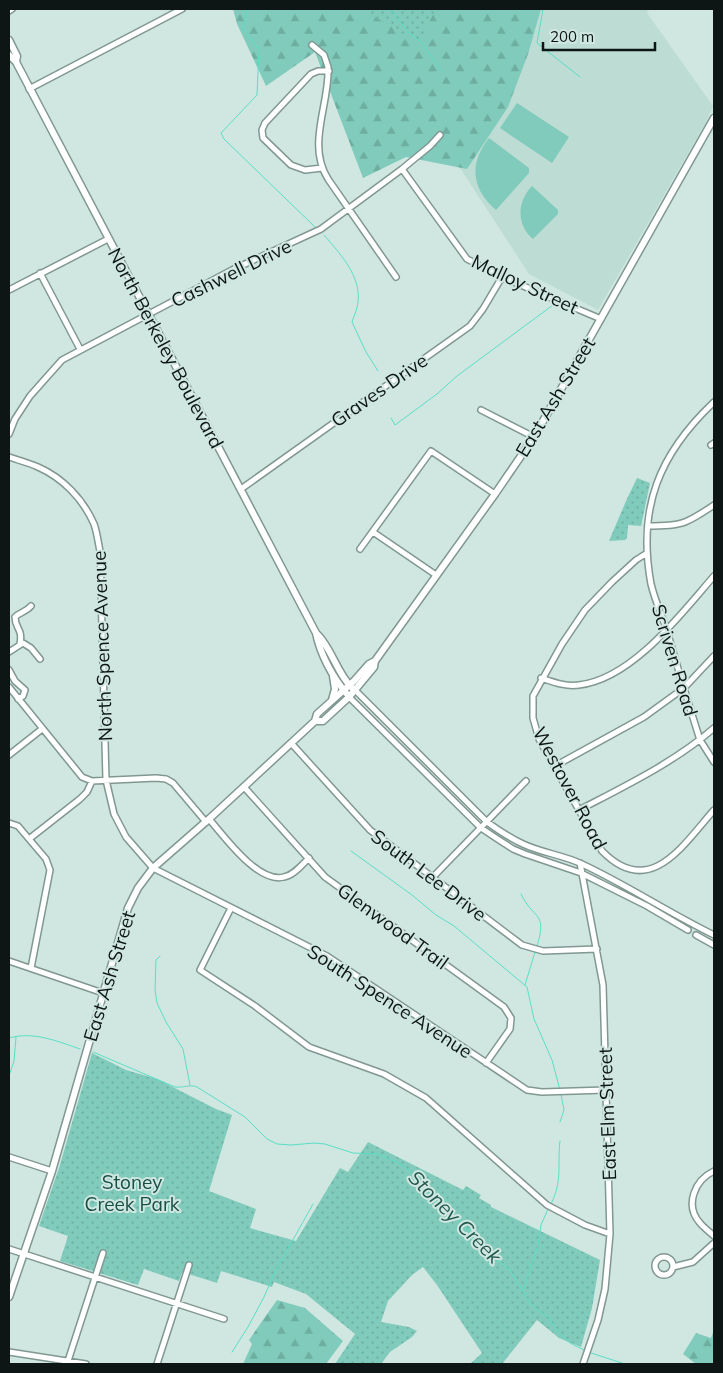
<svg xmlns="http://www.w3.org/2000/svg" width="723" height="1373" viewBox="0 0 723 1373" font-family="Mulish,sans-serif">
	<style>
		.built { fill: #bcdcd4 }
		.green { fill: #80cbbb }
		.forest { fill: url(#forest-firs) }
		.park { fill: url(#park-dots) }
		.lines { fill: none; stroke-linecap: round; stroke-linejoin: round }
		.stream { stroke: #5adec5; stroke-width: 1 }
		.minor-casing { stroke: #819792; stroke-width: 8 }
		.major-casing { stroke: #819792; stroke-width: 9 }
		.minor { stroke: #fff; stroke-width: 5 }
		.major { stroke: #fff; stroke-width: 6 }
		.labels { text-anchor: middle; stroke-width: 4; stroke-linejoin: round; paint-order: stroke }
		.street-label { font-size: 19px; fill: #0d1614; stroke: #d0e7e1 }
		.park-label { font-size: 19px; fill: #174f45; stroke: #d0e7e1 }
		.water-label { font-size: 20px; font-style: italic; fill: #22594e; stroke: #d0e7e1 }
	</style>
	<defs>
		<pattern id="forest-firs" width="22" height="20" patternUnits="userSpaceOnUse" patternTransform="scale(1.25)"><rect width="22" height="20" fill="#80cbbb"/><path d="M5 1l3.5 6h-7zM16 11l3.5 6h-7z" fill="#6daea0"/></pattern>
		<pattern id="park-dots" width="8" height="8" patternUnits="userSpaceOnUse" patternTransform="scale(1.25)"><rect width="8" height="8" fill="#80cbbb"/><path d="M2 2h.1M6 6h.1" fill="none" stroke="#6daea0" stroke-width="1.8" stroke-linecap="round"/></pattern>
	</defs>
	<rect width="100%" height="100%" fill="#d0e7e1"/>
	<path class="built" d="M458,9H649L647,13L713,106L706,122L598,310L529,274L447,148Z"/>
	<path class="green" d="M517,103L569,137L552,163L500,128Z
		M489,138L529,168V173L496,210C471,189 469,163 489,138Z
		M532,186L558,210V214L533,239C516,224 517,202 532,186Z"/>
	<path class="forest" d="M233,9H541L528,54L508,107L467,169L406,157L363,178L315,52L266,86L237,24Z
		M277,1300L305,1308L343,1341L326,1364H243L252,1344L249,1340Z
		M714,1330V1363L696,1364L683,1354L696,1333L711,1338Z"/>
	<path class="park" d="M362,9H436L418,43Z
		M637,478L650,483L641,526L628,525L627,538L625,540L609,541L626,501Z
		M92,1053L126,1070L157,1079L216,1109L232,1115L209,1191L256,1209L250,1228L296,1241L340,1168L348,1172L368,1142L463,1190L466,1186L481,1195L479,1198L491,1205V1207L600,1260L592,1308L581,1347L559,1338L537,1320L502,1364H470L482,1353L437,1285L423,1267L412,1275L388,1301L381,1322L409,1327L417,1331L412,1337L390,1352L381,1364H335L355,1334L306,1294L274,1282L272,1287L221,1271L217,1283L182,1272L179,1281L144,1269L138,1285L60,1261L68,1236L39,1226L60,1165Z"/>
	<g class="lines">
		<path class="stream" d="M247,9L243,29L259,49L257,95L221,133L224,139L315,227
			M390,9L408,32L421,42L441,70
			M543,9L537,43L580,77
			M324,235C342,256 366,281 356,311C355,315 353,318 352,322L366,352L378,371
			M391,418L395,425L437,394L457,376L553,305
			M351,851L412,895L436,915L454,926L527,987L534,1019L552,1060L560,1090
			M521,894C533,920 548,911 537,946
			M160,956L156,960L155,990L157,1003L166,1022L183,1049L190,1085
			M525,985L535,952
			M9,1038C33,1031 57,1041 80,1049
			M93,1052L175,1087C183,1088 190,1084 197,1087L245,1117L267,1139L277,1144L291,1145L314,1143L325,1144L353,1153L379,1154L402,1165L415,1175L422,1188L443,1209L465,1225L475,1242L510,1270L530,1303L535,1308L548,1317L559,1333L570,1343L584,1350
			M9,1076L14,1061L16,1037
			M560,1122L564,1110L561,1094
			M551,1204C563,1180 557,1165 560,1141
			M523,1290L538,1246L541,1225L548,1209
			M232,1352L248,1327L264,1297L275,1272L313,1204
			M588,1352L625,1364"/>
		<defs>
			<path id="minor" d="M9,11L12,9
				M312,45L324,55L328,67C330,104 306,144 328,179L396,277
				M29,89L182,9
				M322,168L305,170L291,165L263,138L262,130L265,123L311,74L318,71H329
				M402,169L467,259L502,277L601,319
				M40,273L80,349
				M9,290L108,239
				M714,402C659,454 637,508 651,584C655,601 663,618 668,634C678,670 689,705 700,740L714,762
				M481,410L534,437
				M9,434L15,419L30,396L62,360L232,270L321,229L402,169L430,146L440,135
				M711,445L714,443
				M9,457C18,460 29,463 38,467C63,478 83,499 94,524C97,532 98,542 100,551L106,780L114,814L126,837L153,868L327,956L527,1090L542,1092L606,1090
				M241,489L470,326L483,309L502,277
				M648,526C682,526 686,524 714,505
				M373,532L436,575
				M360,549L431,451L495,494
				M647,553L636,560L612,582L585,610L562,644L533,696V718L539,739L602,851C650,900 683,845 714,810
				M20,644C23,628 15,629 15,617C20,612 26,612 31,606
				M9,652L23,643L31,648L40,659
				M9,670L15,681L25,690L23,696L18,699
				M541,678C553,682 566,687 579,685C632,679 681,614 714,576
				M9,687L82,777L92,781L156,778L166,779L173,783L206,822
				M355,690L487,822C498,830 510,838 523,844C542,853 563,855 582,864C627,885 669,913 714,935
				M349,697L481,828L499,840L513,849L525,854L581,873L647,906L688,930
				M291,743L370,830L522,945L543,951L597,949
				M9,755L42,729
				M555,766L644,717L684,688L714,656
				M244,787L325,877L504,1007L511,1018L510,1029L486,1063
				M579,810C625,786 675,762 714,728
				M209,819C224,836 258,884 284,877C294,875 302,865 309,858
				M9,823L18,826L29,839
				M580,863L603,985L610,1234L605,1289L598,1320L583,1364
				M432,878L526,781
				M231,908L200,970L255,1006L309,1047L384,1074L426,1098L547,1205L585,1225L610,1234
				M696,935L714,945
				M9,961L103,993
				M31,968L50,870L46,859L29,839L80,799L87,792L92,781
				M9,1157L52,1171
				M714,1171C695,1180 684,1205 700,1223C704,1228 710,1232 714,1236
				M9,1249L224,1319
				M655 1266a9 9 0 1 1 18 0a9 9 0 1 1-18 0Z
				M673,1267L693,1262L714,1243
				M9,1352L86,1364
				M67,1364L103,1253
				M157,1364L189,1265"/>
			<path id="major" d="M9,40L17,56L16,62
				M9,55L16,62L316,633C320,654 333,678 347,694
				M316,633C332,648 336,672 352,688
				M332,700L335,689L333,676
				M315,721H323L349,697L374,667L375,661L495,494L534,437L714,118
				M9,1297L52,1171L128,908L138,888L153,868L209,819L315,721L317,714L354,681L369,664L375,661"/>
		</defs>
		<use href="#minor" class="minor-casing"/>
		<use href="#major" class="major-casing"/>
		<use href="#minor" class="minor"/>
		<use href="#major" class="major"/>
	</g>
	<g class="labels">
		<g class="street-label">
			<text transform="translate(231 273) rotate(-26)" y="7">Cashwell Drive</text>
			<text transform="translate(525 284) rotate(25)" y="7">Malloy Street</text>
			<text transform="translate(166 348) rotate(62)" y="7">North Berkeley Boulevard</text>
			<text transform="translate(379 390) rotate(-35)" y="7">Graves Drive</text>
			<text transform="translate(555 397) rotate(-59)" y="7">East Ash Street</text>
			<text transform="translate(102 646) rotate(-92)" y="7">North Spence Avenue</text>
			<text transform="translate(675 660) rotate(73)" y="7">Scriven Road</text>
			<text transform="translate(570 788) rotate(62)" y="7">Westover Road</text>
			<text transform="translate(429 875) rotate(37)" y="7">South Lee Drive</text>
			<text transform="translate(393 926) rotate(36)" y="7">Glenwood Trail</text>
			<text transform="translate(109 976) rotate(-73)" y="7">East Ash Street</text>
			<text transform="translate(390 1001) rotate(33)" y="7">South Spence Avenue</text>
			<text transform="translate(607 1114) rotate(-92)" y="7">East Elm Street</text>
		</g>
		<g class="park-label">
			<text x="132" y="1189">Stoney<tspan x="132" dy="22">Creek Park</tspan></text>
		</g>
		<g class="water-label">
			<text transform="translate(455 1217) rotate(45)" y="7">Stoney Creek</text>
		</g>
	</g>
	<rect width="723" height="1373" fill="none" stroke="#0d1614" stroke-width="20"/>
	<path d="M543 42v8h112v-8" fill="none" stroke="#0d1614" stroke-width="2.5"/>
	<text x="550" y="42" font-size="15" fill="#0d1614" stroke="#d0e7e1" stroke-width="4" paint-order="stroke">200 m</text>
</svg>
